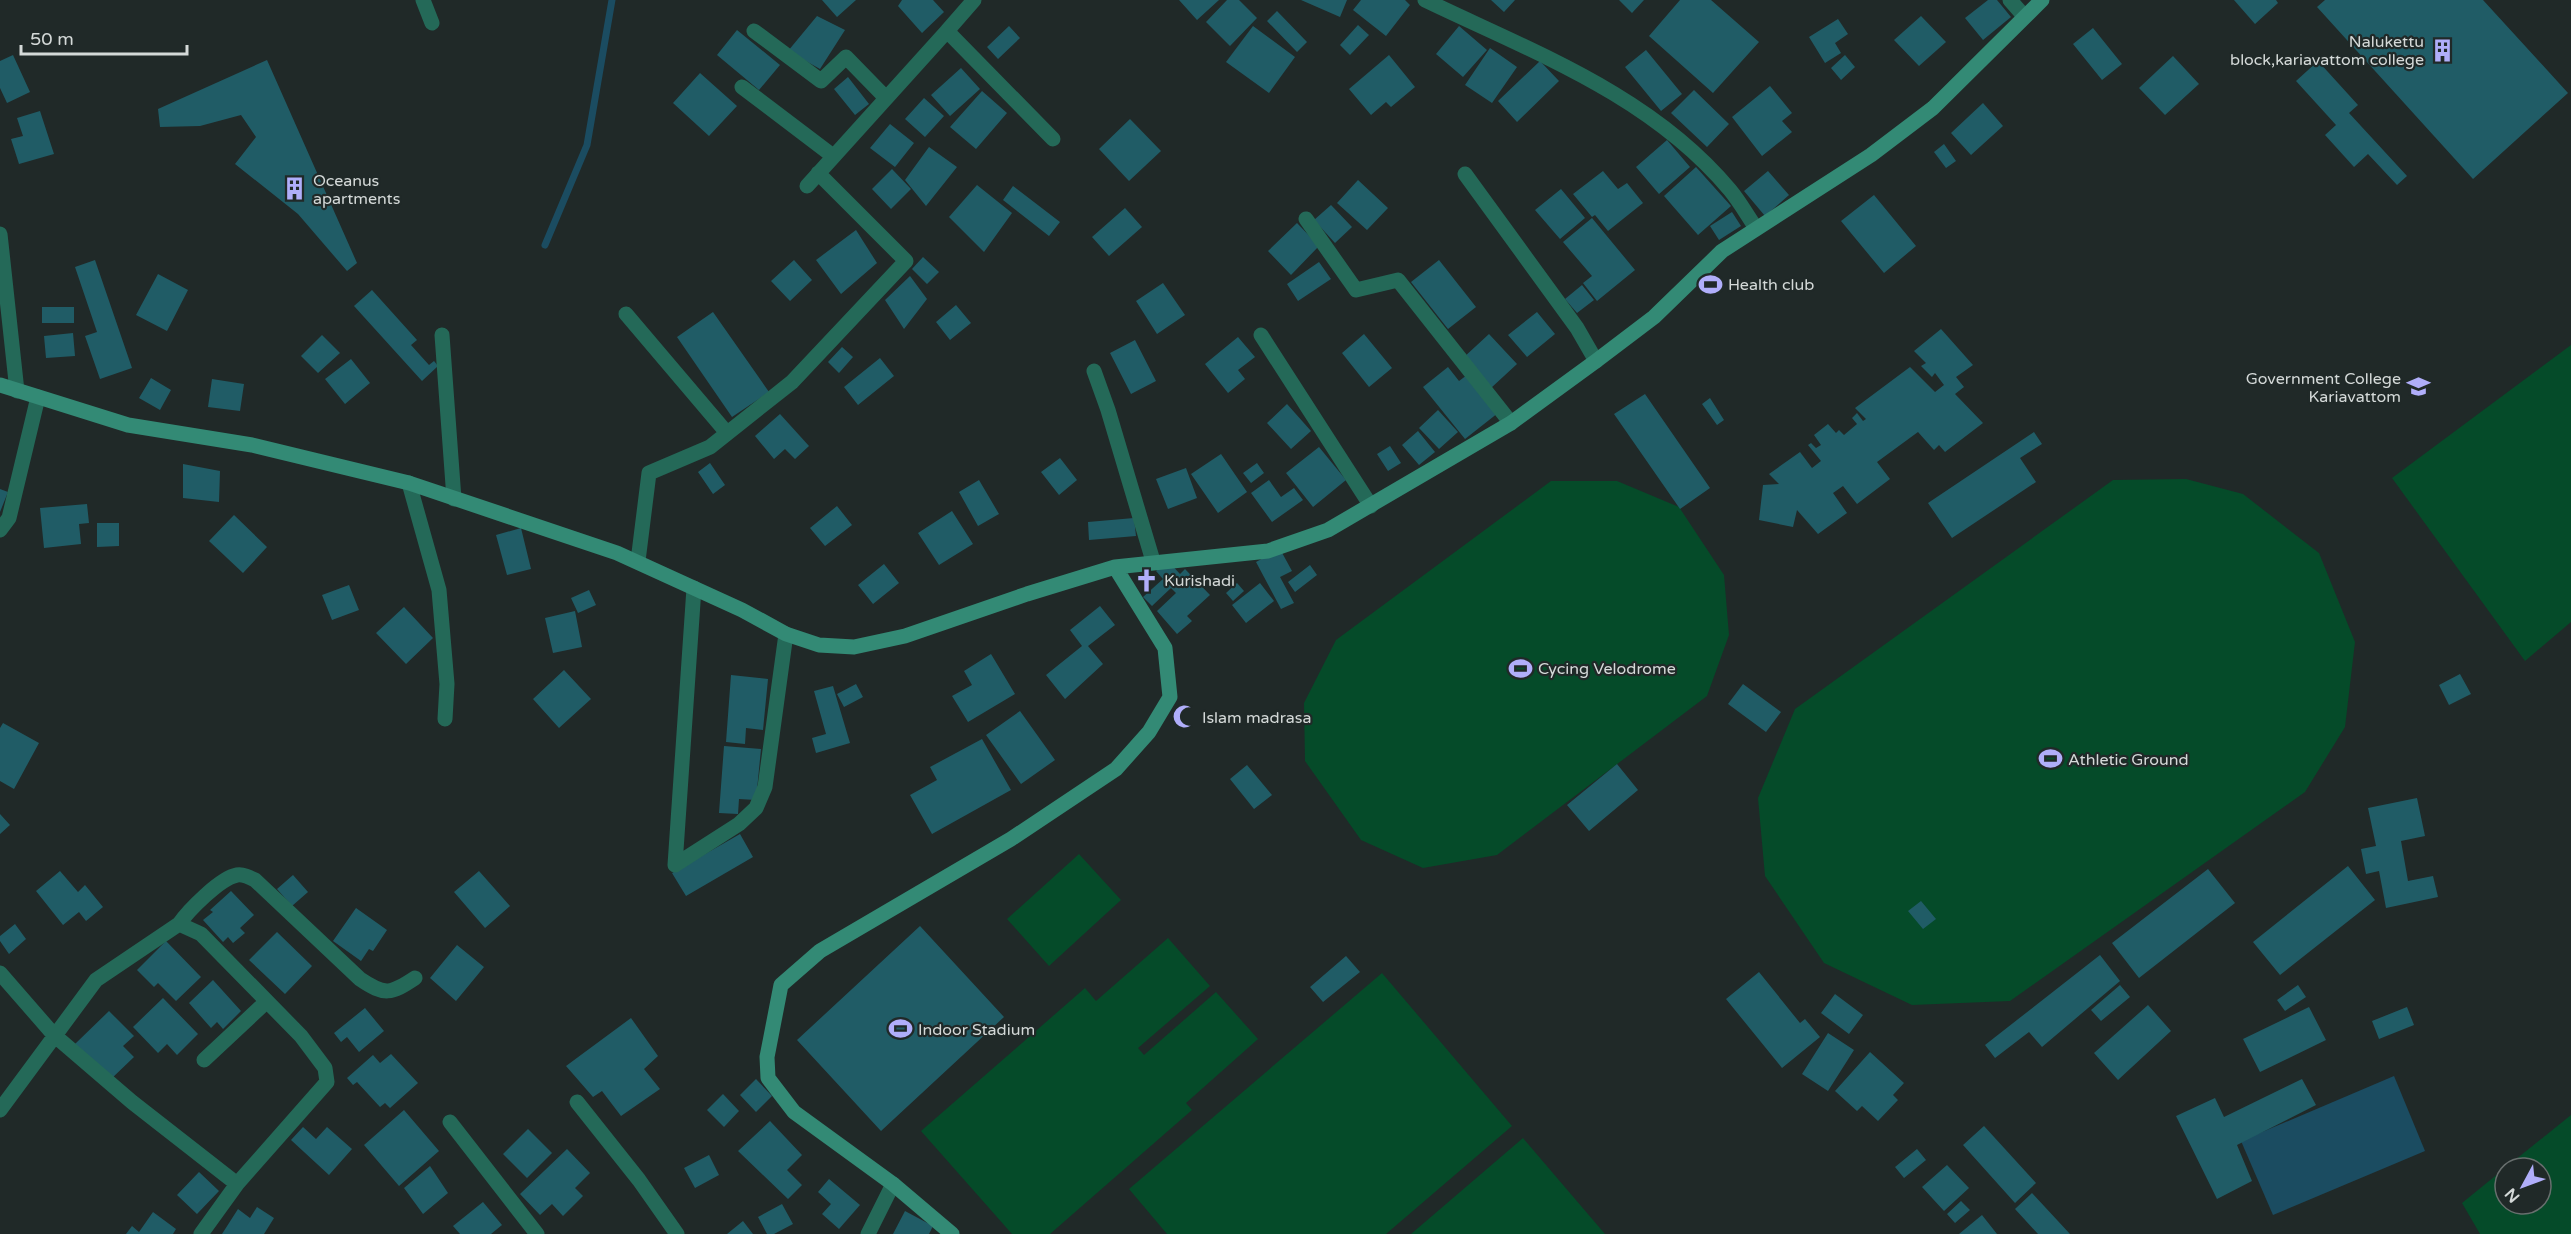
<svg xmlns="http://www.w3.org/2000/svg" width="2571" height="1234" viewBox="0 0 2571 1234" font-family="'Varela Round',sans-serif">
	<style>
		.green { fill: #054b29 }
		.water { fill: #1b4c61 }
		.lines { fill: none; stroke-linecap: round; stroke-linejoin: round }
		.stream { stroke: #1b4c61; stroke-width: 7 }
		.building { fill: #205c66 }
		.street { stroke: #246958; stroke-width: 15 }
		.secondary { stroke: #338a75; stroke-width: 15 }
		.labels { text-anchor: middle; stroke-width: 4.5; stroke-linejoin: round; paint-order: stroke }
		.poi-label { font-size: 16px; fill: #d4d9d8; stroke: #202928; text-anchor: start }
	</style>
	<rect width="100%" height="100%" fill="#202928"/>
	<path class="green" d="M2571,345V622L2525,661L2392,478Z
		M2186,479L2243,494L2319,553L2355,642L2345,727L2305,792L2010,1001L1912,1005L1824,963L1765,876L1758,798L1795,709L2113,480Z
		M1551,481H1617L1679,507L1724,575L1729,635L1707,696L1497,855L1423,868L1361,840L1305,761L1304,703L1336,640Z
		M1079,854L1121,900L1049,966L1007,919Z
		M1168,938L1210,986L1138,1048L1144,1055L1216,992L1258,1039L1186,1103L1192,1110L1050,1234H1012L921,1131L1085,988L1096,1001Z
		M1382,973L1512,1126L1386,1234H1167L1129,1189Z
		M2571,1115V1234H2480L2462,1203L2505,1168V1204H2541V1168H2505Z
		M1523,1138L1605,1234H1411Z"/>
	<path class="water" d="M2394,1076L2425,1151L2273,1215L2241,1141Z"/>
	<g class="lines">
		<path class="stream" d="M545,245L587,145L612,0"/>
	</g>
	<path class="building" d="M822,0H856L837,17Z
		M902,0H933L944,12L922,33L898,6Z
		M1179,0H1219L1197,20Z
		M1227,0H1239L1257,18L1230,46L1206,22Z
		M1301,0H1347L1340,17Z
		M1361,0H1405L1410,5L1386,36L1353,10Z
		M1491,0H1515L1504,12Z
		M1619,0H1644L1632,13Z
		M1680,0H1711L1759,42L1713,93L1649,36Z
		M1988,0H1997L2011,17L1983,40L1965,18Z
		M2234,0H2276L2278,3L2255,24Z
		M2325,0H2483L2568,93L2473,179L2317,7Z
		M1277,11L1307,42L1297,52L1267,21Z
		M817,16L845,30L820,69L788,51Z
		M1921,16L1946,42L1919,66L1894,40Z
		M1838,19L1848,34L1835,43L1841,53L1825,63L1809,37Z
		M1358,25L1369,35L1350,55L1340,45Z
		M1009,26L1020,38L998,59L987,47Z
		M1253,26L1295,57L1269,93L1226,62Z
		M1459,26L1487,50L1463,77L1436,54Z
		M2093,28L2122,64L2102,80L2073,44Z
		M737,30L780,65L759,90L717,55Z
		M1490,48L1517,67L1492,103L1465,85Z
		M1646,50L1682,94L1661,111L1625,67Z
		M13,55L30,92L7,103L0,88V61Z
		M1389,55L1415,87L1391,107L1386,102L1371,115L1349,89Z
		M1845,55L1855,67L1841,80L1831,68Z
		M2173,56L2199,84L2165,115L2139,88Z
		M267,60L357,263L347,271L298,214L235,164L256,137L241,115L200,126L160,127L158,109Z
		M1540,61L1559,81L1517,122L1498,101Z
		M2318,61L2358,105L2349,113L2407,176L2397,185L2368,154L2354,167L2325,135L2336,125L2296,81Z
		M961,68L980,89L950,116L931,95Z
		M700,73L737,106L709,136L673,103Z
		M848,77L869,104L855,115L834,89Z
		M1770,86L1792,113L1782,121L1792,132L1762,156L1732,117Z
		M1694,90L1729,124L1707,147L1671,113Z
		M982,91L1007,113L976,149L950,127Z
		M924,98L944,116L925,137L905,119Z
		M1983,103L2003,126L1971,155L1951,133Z
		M40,111L54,154L19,164L11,139L23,136L17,118Z
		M1130,119L1161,151L1129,181L1099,149Z
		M890,124L914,143L895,167L870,148Z
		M1667,140L1690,167L1659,194L1636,167Z
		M1944,144L1956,161L1946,168L1934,152Z
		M929,147L957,167L926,206L905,180Z
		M1696,167L1731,206L1698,235L1664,196Z
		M892,169L911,189L891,209L872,189Z
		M1603,171L1618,189L1627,183L1643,203L1608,231L1595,215L1592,217L1573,194Z
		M1768,171L1789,195L1765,216L1744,191Z
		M1358,180L1388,208L1367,230L1337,203Z
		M977,185L1012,213L984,252L949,217Z
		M1013,186L1060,222L1049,236L1003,200Z
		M1561,189L1585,218L1560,239L1535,210Z
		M1874,195L1916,246L1884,273L1841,221Z
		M1331,205L1352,227L1335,243L1314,220Z
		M1125,208L1142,227L1109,256L1092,237Z
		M1732,212L1741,226L1719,240L1710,226Z
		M1592,218L1635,270L1597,301L1583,283L1592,276L1563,242Z
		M1297,223L1319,246L1291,275L1268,251Z
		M856,230L877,263L841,294L816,260Z
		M923,257L939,272L927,284L912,269Z
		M95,260L132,368L100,379L85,336L97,332L75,267Z
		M794,260L812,280L790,301L771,281Z
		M1439,260L1476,307L1448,329L1411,282Z
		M1319,262L1331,279L1298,301L1287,284Z
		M158,274L188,290L167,331L136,315Z
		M910,276L927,299L904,329L885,300Z
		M1163,283L1185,315L1157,334L1136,301Z
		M1582,285L1594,300L1577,313L1565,299Z
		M372,290L417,340L411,345L429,365L434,361L438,366L422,381L354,306Z
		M956,305L971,323L950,340L936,322Z
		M42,307H74V323H42Z
		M713,312L769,392L732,417L677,337Z
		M1537,312L1555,334L1527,357L1508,335Z
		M1941,329L1973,365L1956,377L1964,387L1955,394L1983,423L1945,452L1939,445L1934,450L1918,432L1877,462L1890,479L1857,504L1843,486L1833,493L1847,513L1818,534L1797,510L1793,527L1759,520L1763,485L1779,484L1769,474L1800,452L1812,468L1821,461L1808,445L1811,443L1816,448L1821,445L1814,435L1828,424L1836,433L1839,430L1844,435L1857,424L1852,418L1857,413L1863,421L1866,419L1855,408L1910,367L1935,392L1944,385L1935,373L1932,377L1921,366L1926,363L1914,351Z
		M73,333L75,356L46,358L44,336Z
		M1364,334L1392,368L1369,387L1342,353Z
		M1489,334L1517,364L1491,388L1463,358Z
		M322,335L340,353L318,373L301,356Z
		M1238,337L1255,357L1238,370L1245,379L1228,393L1205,364Z
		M1135,340L1156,381L1131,394L1110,353Z
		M842,347L853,357L839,373L828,362Z
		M880,358L894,376L858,405L844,387Z
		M351,359L370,383L345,404L325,379Z
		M1448,367L1459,381L1467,375L1498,413L1465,439L1423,387Z
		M151,378L171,390L160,410L139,398Z
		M212,379L244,384L240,411L208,407Z
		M1645,394L1710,488L1680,509L1614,414Z
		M1710,398L1724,420L1717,425L1702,404Z
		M1287,404L1311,431L1291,449L1267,423Z
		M1438,410L1458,432L1439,449L1419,428Z
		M780,414L809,446L795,459L785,449L774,459L755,436Z
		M1418,431L1435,452L1419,465L1402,445Z
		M2034,432L2042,444L2020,458L2036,482L1952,538L1928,503Z
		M1390,446L1401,463L1388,471L1377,454Z
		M1319,447L1346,480L1313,507L1286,473Z
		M1221,454L1247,492L1218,513L1191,474Z
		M1060,458L1077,480L1059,495L1041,472Z
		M710,463L725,485L713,494L698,472Z
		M1257,463L1264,473L1251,483L1243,473Z
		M183,464L220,471L219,502L183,498Z
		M1186,468L1197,498L1168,509L1156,479Z
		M979,480L999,514L978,526L959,492Z
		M1269,480L1281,497L1294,488L1303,500L1272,522L1251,493Z
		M0,489L8,492L0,512Z
		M87,504L89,523L79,524L81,544L44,548L40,508Z
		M837,506L852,525L825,546L810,528Z
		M952,511L973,544L939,565L918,533Z
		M234,515L267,547L243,573L209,541Z
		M1134,518L1136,536L1089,540L1088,522Z
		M97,523H119V546L97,547Z
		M521,528L531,569L507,575L496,535Z
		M1280,549L1292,571L1280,577L1294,603L1281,609L1256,562Z
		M1168,561L1180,574L1185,569L1210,595L1187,616L1192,621L1177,634L1157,611L1176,593L1171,588L1152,606L1143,597L1163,579L1156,571Z
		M884,564L899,583L873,604L858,585Z
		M1310,565L1317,575L1295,592L1288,582Z
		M1237,583L1244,591L1233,601L1226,593Z
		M1260,583L1274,601L1246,623L1232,605Z
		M349,585L359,610L332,620L322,595Z
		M589,590L596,605L578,613L571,598Z
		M1100,606L1115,625L1088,646L1103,664L1065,699L1046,675L1082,646L1070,630Z
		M404,607L433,638L406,664L376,633Z
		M575,611L582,647L553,653L545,618Z
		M991,654L1015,694L968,722L952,696L972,685L964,671Z
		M564,670L591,699L559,728L533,699Z
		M2460,674L2471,694L2449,705L2439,685Z
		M731,675L768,679L763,730L746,728L745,744L726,742Z
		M856,684L863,697L844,707L837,694Z
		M1743,684L1781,712L1766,732L1728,704Z
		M833,686L850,743L816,753L812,738L826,734L814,691Z
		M1020,711L1055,760L1021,784L986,735Z
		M3,723L39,743L14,789L0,781V728Z
		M982,739L1011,790L932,834L910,795L937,780L930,767Z
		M724,746L761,749L756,800L739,799L738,814L719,813Z
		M1617,764L1638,790L1589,831L1567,805Z
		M1247,765L1272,795L1254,809L1230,779Z
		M2417,798L2425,836L2401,841L2408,881L2433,876L2438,897L2386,908L2379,871L2366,874L2361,849L2376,846L2368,808Z
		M0,814L10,825L0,834Z
		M740,834L753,857L686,896L672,873Z
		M2348,866L2375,900L2280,975L2253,942Z
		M2208,869L2235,903L2139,978L2112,943Z
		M60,871L78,892L85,885L103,907L86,921L79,912L63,925L36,891Z
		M479,871L510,906L485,928L454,892Z
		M293,875L308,892L292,906L277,889Z
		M231,891L254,915L240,928L245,933L233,943L228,937L223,942L203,920L213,912L210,910Z
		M1921,901L1936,919L1923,929L1908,911Z
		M356,908L387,930L373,951L369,949L361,961L333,941Z
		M15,924L26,939L9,954L0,941V936Z
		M920,926L1004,1017L881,1131L797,1040Z
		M277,932L312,966L285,994L249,960Z
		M166,941L201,977L176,1001L158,983L154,987L137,970Z
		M457,945L484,967L456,1001L430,978Z
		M2100,955L2120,981L2042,1047L2029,1032L1995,1058L1985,1045Z
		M1346,956L1360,972L1323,1002L1310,987Z
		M1759,972L1800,1023L1805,1019L1820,1037L1782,1068L1726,999Z
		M213,980L241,1011L223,1029L217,1022L211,1028L189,1003Z
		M2120,985L2130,997L2101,1021L2091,1010Z
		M2298,985L2306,997L2285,1011L2277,1000Z
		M1835,994L1863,1015L1849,1034L1821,1013Z
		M163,998L198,1034L177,1055L167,1044L158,1053L133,1027Z
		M2148,1005L2171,1031L2118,1080L2094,1053Z
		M2309,1007L2326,1040L2260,1072L2243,1039Z
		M2407,1007L2414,1025L2379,1039L2372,1021Z
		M365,1008L384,1031L359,1052L347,1037L341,1042L334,1033Z
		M109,1011L134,1036L123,1046L134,1057L110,1080L75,1044Z
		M631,1018L658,1056L644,1069L660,1089L621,1116L602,1091L593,1097L566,1066Z
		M1828,1033L1854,1050L1828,1091L1802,1074Z
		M1870,1052L1904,1083L1893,1095L1898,1100L1878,1121L1862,1106L1857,1111L1835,1091Z
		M391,1054L418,1083L390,1108L385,1103L380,1107L357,1082L353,1085L347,1078L373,1055L380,1063Z
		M756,1079L772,1096L756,1112L740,1095Z
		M2302,1079L2316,1105L2237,1145L2252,1181L2217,1199L2176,1116L2215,1098L2224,1117Z
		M723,1094L739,1111L724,1127L707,1110Z
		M404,1110L439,1151L399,1186L364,1145Z
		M770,1121L802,1155L787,1170L802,1185L788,1199L738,1151Z
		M1984,1126L2036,1183L2015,1203L1963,1145Z
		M303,1127L316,1139L327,1127L352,1149L329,1175L291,1140Z
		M528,1129L552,1153L527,1178L503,1154Z
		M567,1149L590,1173L575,1188L583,1196L563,1216L552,1204L540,1215L520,1194Z
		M1917,1149L1926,1160L1904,1178L1895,1167Z
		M709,1155L719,1175L695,1188L684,1168Z
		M1947,1165L1969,1188L1944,1211L1922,1187Z
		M430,1166L448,1193L423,1214L404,1188Z
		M199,1172L219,1191L197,1214L177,1195Z
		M829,1179L860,1205L839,1229L822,1214L831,1204L818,1192Z
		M2032,1193L2070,1234H2038L2015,1209Z
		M1961,1201L1970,1210L1955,1223L1947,1214Z
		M483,1202L502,1225L491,1234H460L453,1226Z
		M782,1204L793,1224L774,1234H767L758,1217Z
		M257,1207L274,1218L264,1234H222L238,1209L250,1218Z
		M905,1211L933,1226L929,1234H893Z
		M153,1212L176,1229L173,1234H126L132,1226L139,1232Z
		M1982,1215L1997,1234H1959Z
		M743,1221L753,1234H727Z"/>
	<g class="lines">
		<path class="street" d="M423,0L432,23
			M974,0L947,31L1053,139
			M1425,0C1533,52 1651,95 1730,190C1740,202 1747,215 1756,228
			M2010,0L2024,16
			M754,31L821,81L846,57L886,98
			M742,87L833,156
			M1465,174L1577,328L1596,361
			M807,186L947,31
			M1306,219L1356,290L1398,280L1511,423
			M0,234L17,391
			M626,314L727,433
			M442,335L454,499
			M1261,335L1371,506
			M1094,371L1108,410L1153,561
			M409,483L439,590L447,684L445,719
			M0,530L9,518L38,397
			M638,561L649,473L710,447L792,382L906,261L818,173
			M675,865L694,588
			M675,865L739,824L756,808L765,787L786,634
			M0,973L54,1035L132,1102L237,1184L201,1234
			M204,1060L266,1002
			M577,1102L639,1180L677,1234
			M0,1110L96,980L179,924
			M450,1122L537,1234
			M237,1184L327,1082L325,1068L301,1036L201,934L179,924C188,911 220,878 237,875C243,874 249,877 255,880L360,979C385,996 391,994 415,978
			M868,1234L893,1184"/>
		<path class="secondary" d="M0,385L128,425L252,445L409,483L617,553L742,610L786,634L819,645L854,647L905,636L1027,594L1115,567L1268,551L1328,530L1511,423L1596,361L1654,317L1722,251L1871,155L1933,108L2042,0
			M952,1234L893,1184L794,1112L768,1078L767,1057L781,985L820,951L1011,839L1116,769L1149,732L1170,697L1165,648L1115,567"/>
	</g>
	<defs>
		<symbol id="building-bare" viewBox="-9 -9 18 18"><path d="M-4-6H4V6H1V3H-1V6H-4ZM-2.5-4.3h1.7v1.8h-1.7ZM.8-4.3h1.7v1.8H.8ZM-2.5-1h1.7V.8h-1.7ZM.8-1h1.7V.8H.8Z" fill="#b0aefa" stroke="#202928" stroke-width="2.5" paint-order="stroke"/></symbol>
		<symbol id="stadium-bare" viewBox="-9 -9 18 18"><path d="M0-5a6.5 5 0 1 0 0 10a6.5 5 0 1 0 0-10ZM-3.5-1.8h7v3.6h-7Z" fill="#b0aefa" stroke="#202928" stroke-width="2.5" paint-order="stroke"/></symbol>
		<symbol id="university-bare" viewBox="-9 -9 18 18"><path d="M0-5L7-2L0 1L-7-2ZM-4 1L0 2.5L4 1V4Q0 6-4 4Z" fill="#b0aefa" stroke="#202928" stroke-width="2.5" paint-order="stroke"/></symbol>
		<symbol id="church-bare" viewBox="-9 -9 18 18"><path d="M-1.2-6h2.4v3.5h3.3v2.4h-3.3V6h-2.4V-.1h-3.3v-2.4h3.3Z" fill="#b0aefa" stroke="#202928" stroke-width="2.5" paint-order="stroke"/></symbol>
		<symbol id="mosque-bare" viewBox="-9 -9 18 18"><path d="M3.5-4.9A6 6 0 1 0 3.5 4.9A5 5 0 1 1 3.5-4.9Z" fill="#b0aefa" stroke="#202928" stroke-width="2.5" paint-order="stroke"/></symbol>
	</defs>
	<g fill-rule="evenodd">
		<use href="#building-bare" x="2426" y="34" width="33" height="33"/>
		<use href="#building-bare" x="278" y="172" width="33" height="33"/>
		<use href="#stadium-bare" x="1694" y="268" width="33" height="33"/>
		<use href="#university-bare" x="2402" y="370" width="33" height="33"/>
		<use href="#church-bare" x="1130" y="564" width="33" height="33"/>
		<use href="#stadium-bare" x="1504" y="652" width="33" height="33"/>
		<use href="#mosque-bare" x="1168" y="700" width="33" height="33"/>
		<use href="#stadium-bare" x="2034" y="742" width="33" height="33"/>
		<use href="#stadium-bare" x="884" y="1012" width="33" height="33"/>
	</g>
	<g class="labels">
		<g class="poi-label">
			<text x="2424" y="47" text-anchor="end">Nalukettu<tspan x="2424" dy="18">block,kariavattom college</tspan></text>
			<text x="313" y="186">Oceanus<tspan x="313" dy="18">apartments</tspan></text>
			<text x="1728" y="290">Health club</text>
			<text x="2401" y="384" text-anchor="end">Government College<tspan x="2401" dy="18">Kariavattom</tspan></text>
			<text x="1164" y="586">Kurishadi</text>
			<text x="1538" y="674">Cycing Velodrome</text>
			<text x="1202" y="723">Islam madrasa</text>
			<text x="2068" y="765">Athletic Ground</text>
			<text x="918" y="1035">Indoor Stadium</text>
		</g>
	</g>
	<g transform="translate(2523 1186) rotate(229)"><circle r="28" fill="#202928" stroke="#686f6e" stroke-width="1.5"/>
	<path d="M0-4.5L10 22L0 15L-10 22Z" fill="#b0aefa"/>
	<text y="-9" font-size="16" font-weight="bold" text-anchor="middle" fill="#d4d9d8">N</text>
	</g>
	<path d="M21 45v9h166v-9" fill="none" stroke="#d4d9d8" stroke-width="3"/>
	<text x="30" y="45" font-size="18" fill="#d4d9d8" stroke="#202928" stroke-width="4.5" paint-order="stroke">50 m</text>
</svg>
